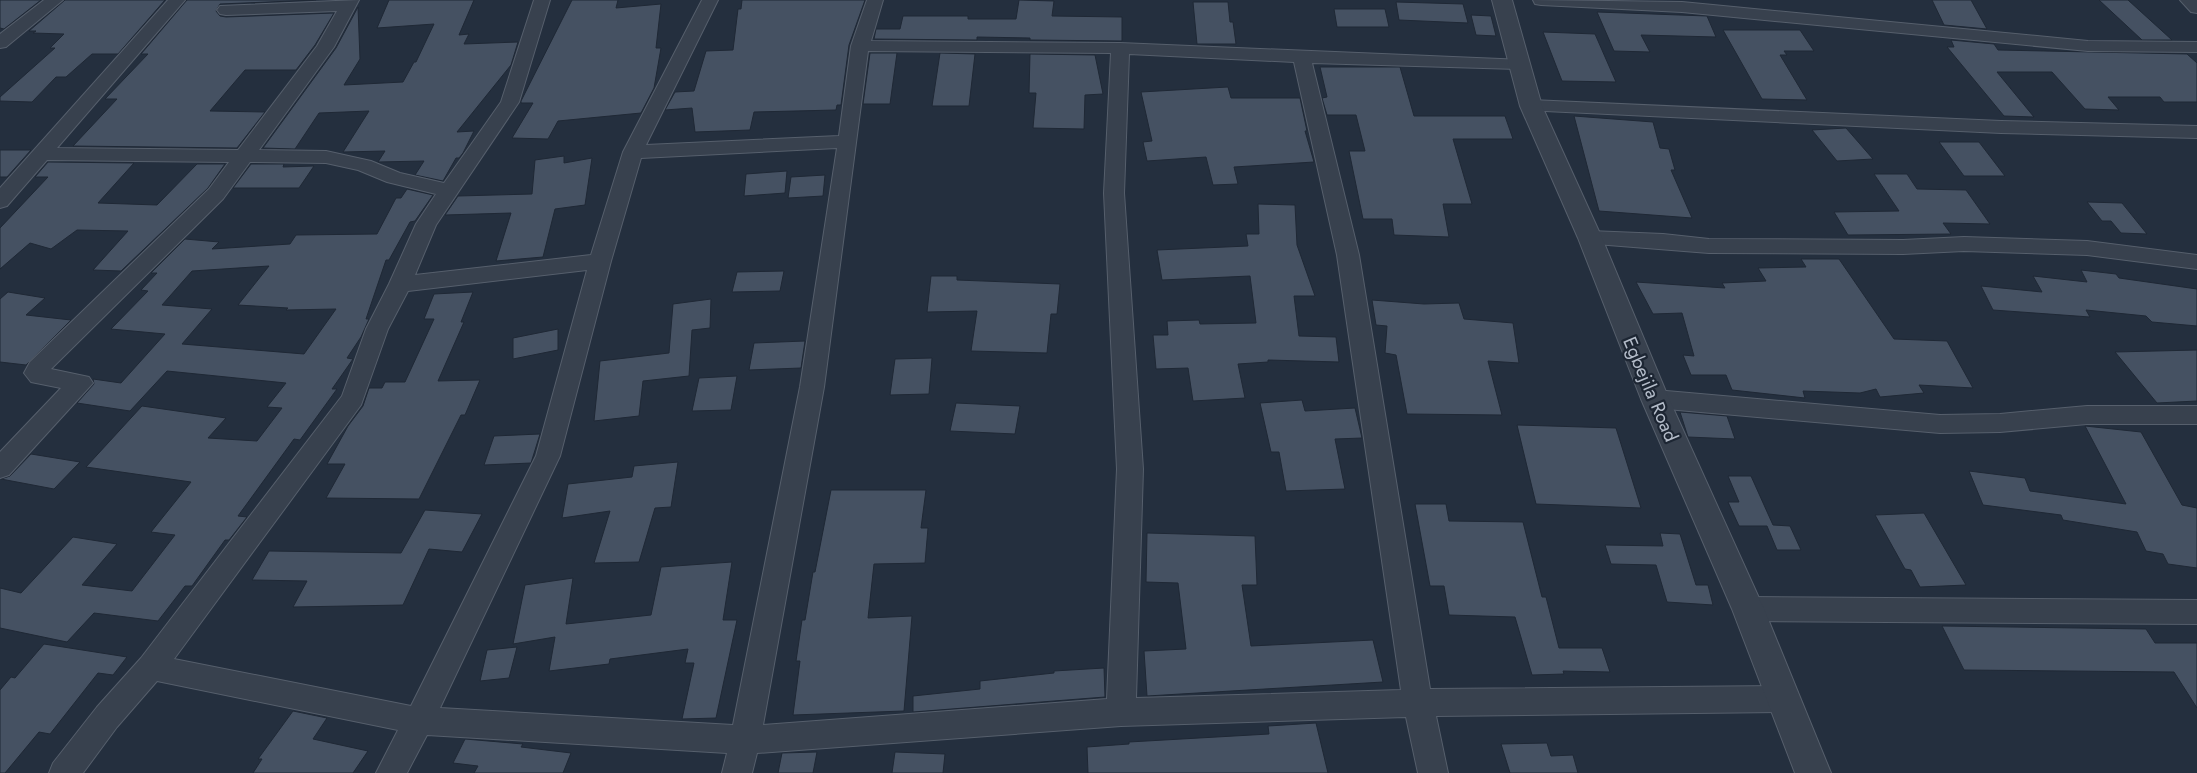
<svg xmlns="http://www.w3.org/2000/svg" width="2197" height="773" viewBox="0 0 2197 773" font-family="Jost,sans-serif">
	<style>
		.building { fill: #455162; stroke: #1f2835; fill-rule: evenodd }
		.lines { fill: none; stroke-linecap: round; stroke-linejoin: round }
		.minor-casing { stroke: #565f6c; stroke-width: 2 }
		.tertiary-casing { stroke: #565f6c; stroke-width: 2 }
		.minor { fill: #38414e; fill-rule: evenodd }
		.tertiary { fill: #38414e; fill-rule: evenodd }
		.labels { text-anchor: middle; stroke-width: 4.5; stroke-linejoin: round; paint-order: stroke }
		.street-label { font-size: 19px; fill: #b4bcc9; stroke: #1d2633 }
	</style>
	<rect width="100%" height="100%" fill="#242f3e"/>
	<path class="building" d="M0,0H41L4,29L0,28Z
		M65,0H165L118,54H92L66,77H56L32,102L0,101V97L55,48H50L64,34L33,33L36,31H29Z
		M187,0H316L220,4L216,11L220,16L226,17L334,13L315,45L296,70H245L210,111L265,112L237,148L73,146L117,99H105L148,54H141Z
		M389,0H474L459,35L469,34L464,44L518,42L511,65L457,132L474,131L463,153L459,158H456L443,181L415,175L424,161L378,162L385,151L343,152L369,111L319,113L295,149L263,148L336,48L358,7L360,59L344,85L403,82L414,62H416L434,24L377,28Z
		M572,0H618L616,8L661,4L656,48H661L654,88L641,113L558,121L548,139L512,138L533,103H521V101Z
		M742,0H865L849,45L841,105H837L836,110L754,112L750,130L695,132L692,108L665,110L675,92L694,91L706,51L733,50L738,9H741Z
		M1019,0L1054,1L1052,16L1122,17V41L1030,40V38L977,37V40L874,39L876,29H900L903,16H968V19H1016Z
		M1932,0H1971L1987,29L1944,25Z
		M2099,0H2128L2172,40H2142Z
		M1193,2H1228L1230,22H1233L1236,44H1197Z
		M1396,2L1463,4L1468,23L1399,20Z
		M1334,9H1385L1389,27H1337Z
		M1597,12L1707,16L1716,37L1641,35L1650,52L1614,51Z
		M1471,15L1491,16L1496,36L1476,35Z
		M1723,30H1800L1814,51H1784L1787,55H1780L1807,100L1762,99Z
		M1543,32L1595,34L1616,82L1562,81Z
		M1951,40L1994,44L1998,50L2187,54L2197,63V102H2164L2160,97H2108L2119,110L2085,109L2052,72H1997L2034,117L2004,116L1947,47H1954Z
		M870,53H897L890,104H863Z
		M940,53L975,54L969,106H932Z
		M1030,54L1095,55L1103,94L1085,95L1084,129L1033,128L1036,93H1029Z
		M1320,67H1400L1414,116H1505L1513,139H1453L1472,204H1443L1449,237L1394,235L1392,219H1363L1349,151H1365L1356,115H1327L1322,98L1327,97Z
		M1228,87L1231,98H1300L1307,131H1305L1314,162L1234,167L1238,184L1213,185L1206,157L1147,161L1143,142L1152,141L1141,92Z
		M1574,116L1653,122L1660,148L1669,149L1675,170H1671L1692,218L1599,211Z
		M1846,128L1873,159L1837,161L1812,130Z
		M1939,142H1979L2005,176H1964Z
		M0,150H31L7,177H0Z
		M564,156V163L592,158L585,205L555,209L543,257L496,261L511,213L445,215L458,196L532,194L535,160Z
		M48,162L134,163L98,203L157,205L197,164H225L208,188L121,271L93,270L128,231L77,230L51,249L30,243L0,269V228L48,177H35Z
		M251,164H284L283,167L314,166L299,188H233Z
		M787,171L785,193L744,196L746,174Z
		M1874,174H1907L1917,189L1966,190L1990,224L1943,223L1951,234L1848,235L1834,212L1899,211Z
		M825,175L823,196L788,198L791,177Z
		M407,189L433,195L415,221L410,222L389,260H386L366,319H369L361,337L347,358L353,359L332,389H337L300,440L294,439L238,516L247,517L229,540H225L192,586H185L158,621L94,613L67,642L0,628V588L21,593L73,537L117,544L82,585L132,591L175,535L151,532L191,482L86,467L142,406L226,418L208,438L257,441L282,408L267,407L286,383L167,371L130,411L77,403L94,384L93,379L121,383L165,334L111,329L148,291L141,290L157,273H151L185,239L219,242L212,249L290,244L296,235L377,234L396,198H401ZM269,266L238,305L288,308L286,310L336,309L304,354L182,344L212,309L162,305L192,271Z
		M2087,202L2122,203L2147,234L2121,233L2111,221H2102Z
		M1258,204L1295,205L1297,245L1315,296H1294L1299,336L1336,337L1339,362L1268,360V362L1238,364L1245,398L1193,401L1188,368L1156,369L1153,335H1168L1167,321L1199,320L1200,324L1256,323L1250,276L1162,280L1157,250L1248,246L1246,234H1259Z
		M1801,259H1839L1894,339L1947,341L1973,388L1919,385L1924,393L1880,397L1876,389L1860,393L1803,391L1805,398L1732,390L1726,375H1691L1683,355L1694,356L1682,313L1653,314L1636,282L1725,288L1722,283L1766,281L1758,268L1806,267Z
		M2081,270L2116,274L2119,278L2197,289V326L2152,322L2146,316L2086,310L2090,317L1993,310L1981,286L2042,292L2033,276L2087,282Z
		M784,271L780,291L732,292L737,272Z
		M931,276H957V280L1060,284L1057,314H1051L1047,353L971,351L977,311L927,312Z
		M8,292L45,298L26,315L71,320L26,365L0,362V299Z
		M473,292L461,322H464L438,381L480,380L465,415H461L419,499L326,498L345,464H327L348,426L363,406L369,388H382L385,382H405L434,319H424L434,294Z
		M711,299L710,328L692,330L689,376L643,381L639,416L594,421L600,361L669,353L673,304Z
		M1372,300L1424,304L1459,303L1464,319L1513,323L1519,363L1488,361L1502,415L1407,414L1396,355L1385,353L1387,326L1376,325Z
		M558,329V350L513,359V338Z
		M805,341L801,368L749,370L754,343Z
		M2197,350V401L2157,403L2115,352Z
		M932,358L929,394L890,395L895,359Z
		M737,376L731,410L692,411L699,378Z
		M1302,400L1305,411L1355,408L1362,438L1335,439L1345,489L1286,491L1279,452H1271L1260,403Z
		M956,403L1020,406L1015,434L950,431Z
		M1680,412L1727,416L1735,439L1688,437Z
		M1517,425L1616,428L1641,508L1536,504Z
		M2085,426L2141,432L2182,505L2197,508V568L2168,564L2163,554L2146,551L2137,532L2063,520L2061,515L1983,505L1969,471L2025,478L2030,491L2126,504Z
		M540,434L531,463L484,465L494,436Z
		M31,454L80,462L54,489L1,479L10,476Z
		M678,462L671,507L655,508L639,562L594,563L610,511L562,518L568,484L632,477L634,466Z
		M1728,476H1751L1773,525L1790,526L1801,550H1777L1767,526H1739L1728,502H1739Z
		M831,490H926L921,528H928L925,563L874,564L868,618L912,616L904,711L793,715L800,661H796L802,620H805L813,572H815Z
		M1415,504H1446L1449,521L1523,522L1542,597H1546L1559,648H1602L1610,672L1563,671L1564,674L1532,675L1515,617L1449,615L1444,586H1430Z
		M425,510L482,514L462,552L429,549L403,605L293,607L307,581L252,580L269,551L401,553Z
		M1924,513L1966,585L1920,587L1911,570L1905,569L1875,515Z
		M1147,533L1255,536L1257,585H1242L1251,646L1373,640L1383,682L1147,696L1144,651L1186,649L1178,583L1146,582Z
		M1660,533L1680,534L1696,585H1708L1713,605L1667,602L1656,565L1611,564L1605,545L1663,546Z
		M732,562L723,620H737L716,718L682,719L694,663H685L688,649L610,659L609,664L549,671L555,637L513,644L525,585L573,578L566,624L651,615L661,567Z
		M1942,626L2146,629L2155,643H2197V708L2174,672L1964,670Z
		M44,644L127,657L113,675L98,673L50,734L39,732L5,773H0V690L11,677L15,678Z
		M517,647L509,678L480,681L487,650Z
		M1104,668L1105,697L913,712V696L980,689V681L1054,673V671Z
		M293,711L327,718L313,739L368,751L353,773H253L262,759H258Z
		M1316,723L1328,773H1088L1087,747L1129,744V742L1269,734L1268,726Z
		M465,739L523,744L521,747L571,753L563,773H474L478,766L453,763Z
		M1547,743L1551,756L1573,755L1578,773H1510L1501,744Z
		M817,752L813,773H778L782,753Z
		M895,752L945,754L943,773H892Z"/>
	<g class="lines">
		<defs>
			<path id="minor" d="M44,0H63L6,47L0,48V34Z
				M168,0H185L57,148L238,150L317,46L337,11L226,15L220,14L217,10L220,6L359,0L334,47L259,150L326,151L371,161L400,173L444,183L501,102L534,0H550L519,102L436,225L415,275L591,255L623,152L702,0H718L646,145L839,136L851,46L867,0H883L871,41L1120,43L1524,60L1527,64L1524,68L1518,69L1312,63L1359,255L1430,689L1784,686L1794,690L1799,699L1794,708L1784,712L1436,716L1448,773H1418L1406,717L1121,726L757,753L752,773H722L727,753L427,735L407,773H376L398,730L157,681L117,727L83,773H49L53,763L97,707L141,658L342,396L366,329L389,284L416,224L436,194L387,182L358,170L326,163L250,162L223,199L51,369L89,377L93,383L9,475L0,478V452L61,388L31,382L24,373L30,362L209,189L229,162L47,160L7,206L0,208V188ZM868,51L1111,53L1104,193L1117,469L1107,699L763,725L824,387ZM1129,54L1294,62L1337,255L1401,690L1136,698L1143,469L1124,193ZM837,148L800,387L733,725L440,708L560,456L611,261L641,158ZM587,270L536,456L411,706L174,659L361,405L388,329L408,291Z
				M1533,0L1682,2L2088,41L2197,42V52L2088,51L1682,12L1541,5L1535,4Z
				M2180,0H2197V13L2191,12Z
				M1531,100L2001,121L2197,126V138L2001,133L1524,110L1522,106L1524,102Z
				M1590,231L1663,234L1709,239L1903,240L1964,237L2087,241L2197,255V269L2087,255L1964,251L1903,254L1709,253L1583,243L1579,238L1583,233Z
				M1655,390L1940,415L2000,414L2087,406H2197V424H2087L2000,432L1940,433L1655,408L1647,405L1643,399L1647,393Z
				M1748,597L2197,600V624L1748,621L1738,617L1734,609L1738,601Z"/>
			<path id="tertiary" d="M1492,0H1512L1542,106L1602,238L1669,399L1764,609L1831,773H1795L1732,609L1641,399L1578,238L1520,106Z"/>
		</defs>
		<use href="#minor" class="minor-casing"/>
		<use href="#tertiary" class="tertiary-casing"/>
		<use href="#minor" class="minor"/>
		<use href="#tertiary" class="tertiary"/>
	</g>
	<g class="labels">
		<g class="street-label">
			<text transform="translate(1651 389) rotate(67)" y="7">Egbejila Road</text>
		</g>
	</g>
</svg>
